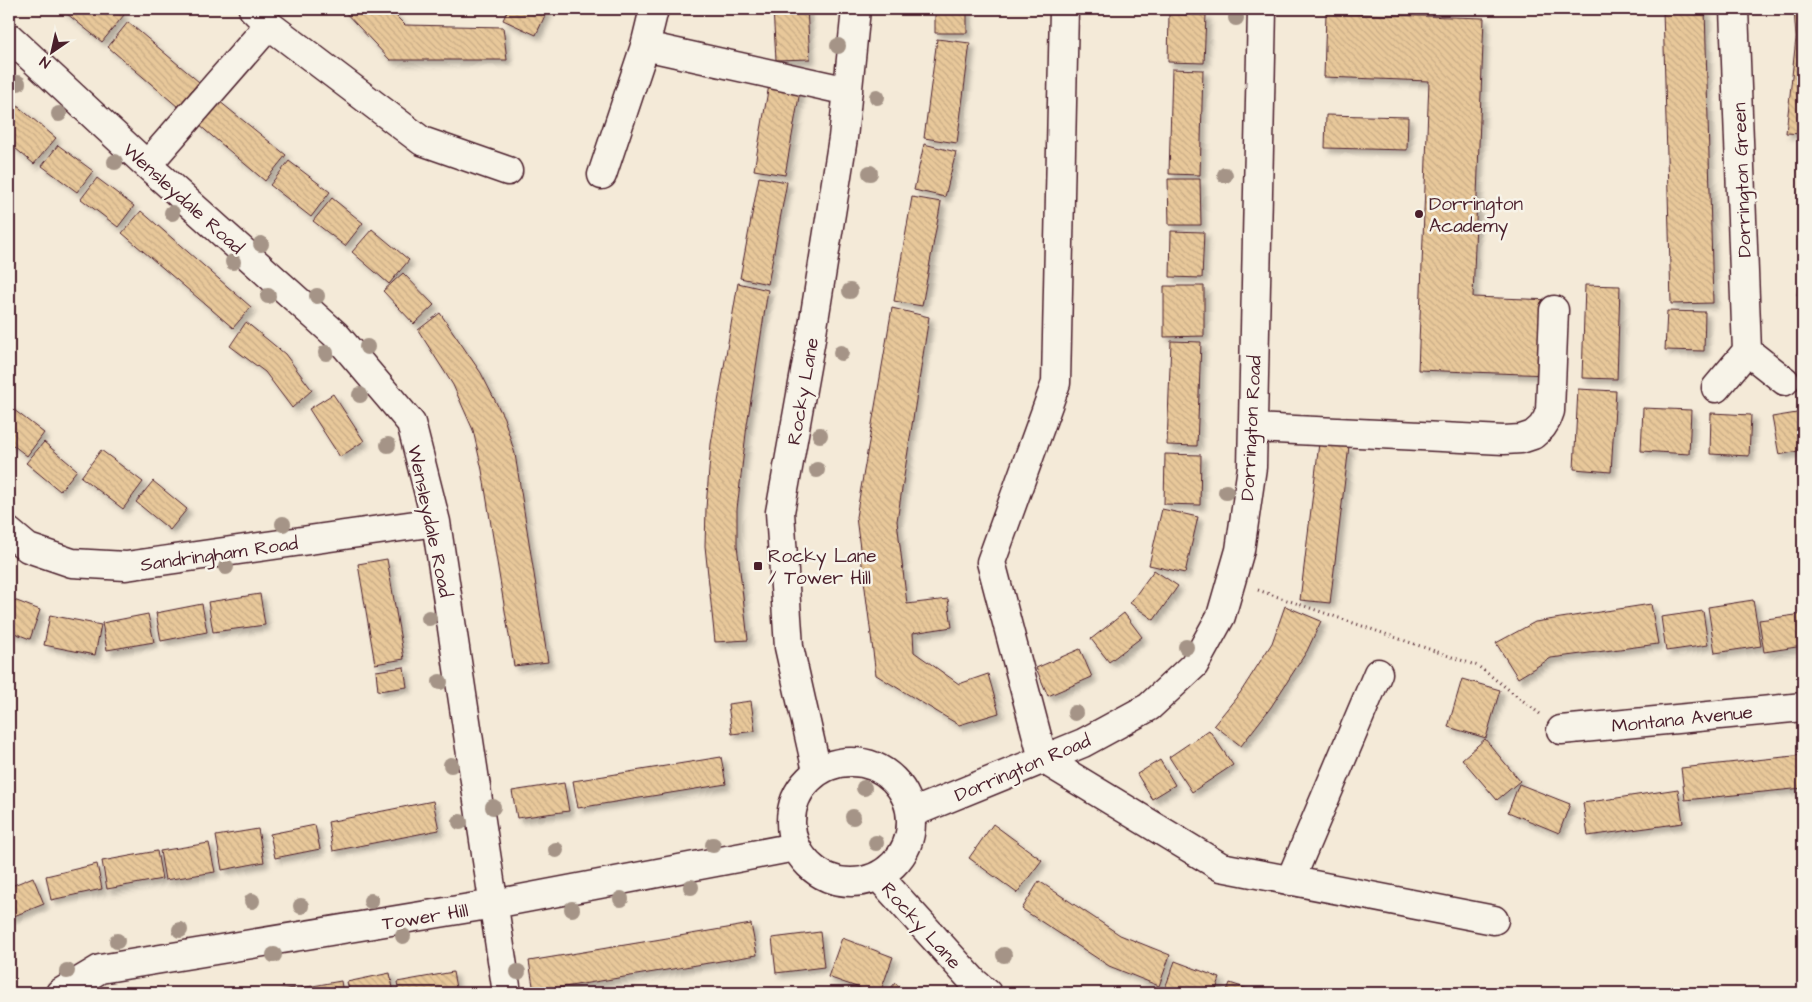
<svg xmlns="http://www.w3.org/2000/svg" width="1812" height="1002" viewBox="0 0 1812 1002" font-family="'Architects Daughter',sans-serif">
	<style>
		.building { fill: url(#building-back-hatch); stroke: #4a1f2b; filter: url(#shadow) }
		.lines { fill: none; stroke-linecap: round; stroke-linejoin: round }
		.minor-casing { stroke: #4a1f2b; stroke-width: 31 }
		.path { stroke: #4a1f2b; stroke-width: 3; stroke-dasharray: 1 4; stroke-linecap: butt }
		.minor { stroke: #f7f3e8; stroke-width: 28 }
		.tree { fill: #a59487 }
		.poi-dot { fill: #4a1f2b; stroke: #f7f3e8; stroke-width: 2 }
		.labels { text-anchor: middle; stroke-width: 5; stroke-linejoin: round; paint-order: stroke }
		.street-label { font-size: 19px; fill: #4a1f2b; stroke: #f7f3e8 }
		.poi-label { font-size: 19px; fill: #4a1f2b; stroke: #f7f3e8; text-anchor: start }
	</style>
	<defs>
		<pattern id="building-back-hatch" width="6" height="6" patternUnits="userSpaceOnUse" patternTransform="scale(1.25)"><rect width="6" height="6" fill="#e8c89a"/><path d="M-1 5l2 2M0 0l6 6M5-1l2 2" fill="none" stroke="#c8ab85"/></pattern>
		<filter id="shadow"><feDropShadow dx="4.5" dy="4.5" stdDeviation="2.5" flood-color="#0004"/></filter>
	</defs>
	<rect width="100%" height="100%" fill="#f4ead8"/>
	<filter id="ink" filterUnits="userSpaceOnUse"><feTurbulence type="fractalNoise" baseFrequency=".02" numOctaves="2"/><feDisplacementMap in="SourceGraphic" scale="10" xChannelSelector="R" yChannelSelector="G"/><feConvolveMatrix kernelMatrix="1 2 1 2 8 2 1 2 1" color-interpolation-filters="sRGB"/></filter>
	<g filter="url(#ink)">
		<path class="building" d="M61,9H116L124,15L102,42Z
			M342,9H389L405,25L503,27L507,60H390Z
			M508,9H548L536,35L503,20Z
			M773,9H807L810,59L776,60Z
			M935,9H967V33H935Z
			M1663,9H1705L1713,303L1671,304Z
			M1794,9H1803V134L1786,133L1796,38Z
			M1326,13L1484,18L1473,297L1552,300L1549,375L1418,370L1429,81L1324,77Z
			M1169,14L1206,15L1204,63L1168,62Z
			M128,22L199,82L178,107L108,47Z
			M937,39L970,43L957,143L924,138Z
			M1172,69L1203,70L1200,175L1169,174Z
			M769,85L800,91L785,175L754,170Z
			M9,99L56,138L34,164L9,143Z
			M219,101L286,155L265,181L199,125Z
			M1326,115L1408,117L1407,150L1325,148Z
			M924,144L956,152L945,197L914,190Z
			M58,145L93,171L77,192L42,166Z
			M289,161L330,192L311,217L270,185Z
			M759,177L787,182L768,284L740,278Z
			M97,178L134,206L118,227L81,199Z
			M1168,179H1200L1201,225H1169Z
			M912,197L941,202L922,306L894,301Z
			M332,198L363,223L345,246L313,221Z
			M141,211L251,307L233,328L122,233Z
			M372,229L409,260L389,284L352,252Z
			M1171,231L1204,232L1202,278L1170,277Z
			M1803,256V296L1797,295Z
			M403,273L434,305L414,324L383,291Z
			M738,283L768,290L747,425L737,509V545L748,640L715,642L705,546L706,508L711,444Z
			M1585,285L1620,286L1617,379L1582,378Z
			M1164,286H1204V336L1164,337Z
			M892,308L929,317L897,521L907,604L948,599L952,627L913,633L914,652L959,684L988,674L999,713L959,725L876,675L856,517Z
			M1667,311L1705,312L1704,351L1665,350Z
			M440,313L481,373L504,418L515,454L548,662L514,666L482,470L473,430L453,385L418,330Z
			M246,322L285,354L312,390L292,408L265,372L230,346Z
			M1171,341L1201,342L1197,446L1167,445Z
			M1578,389L1616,391L1611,472L1574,469Z
			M333,394L364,441L340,457L309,409Z
			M9,406L44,433L27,456L9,442Z
			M1643,408L1691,410L1689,454L1641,451Z
			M1803,412V450L1779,455L1772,417Z
			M1711,413L1751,415L1749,456L1710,454Z
			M44,442L77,470L60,491L26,463Z
			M1319,443L1349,446L1330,603L1300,600Z
			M101,450L143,482L123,509L81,477Z
			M1165,454L1201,455L1200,505L1164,504Z
			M153,481L187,509L170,530L136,502Z
			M1162,509L1198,517L1185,573L1149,565Z
			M387,559L404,659L375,664L358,564Z
			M1154,570L1178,586L1154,620L1130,603Z
			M260,594L265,625L213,632L208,602Z
			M9,598L40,610L30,639L9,631Z
			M1753,600L1761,646L1715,653L1708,607Z
			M202,604L207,632L161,641L156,613Z
			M1651,604L1658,644L1551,658L1518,678L1496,643L1535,622Z
			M1285,606L1321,621L1307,651L1271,707L1241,746L1214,725L1240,693L1272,643Z
			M1703,611L1708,645L1666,651L1661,617Z
			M1124,613L1142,637L1109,662L1091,639Z
			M148,614L154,642L107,650L102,623Z
			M1803,614V646L1764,652L1759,620Z
			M50,615L101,625L95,655L44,645Z
			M1080,649L1092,677L1048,696L1036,668Z
			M404,667L407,687L378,691L376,671Z
			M1462,679L1500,690L1486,738L1448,727Z
			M751,701L755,731L732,734L728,704Z
			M1209,730L1233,765L1192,792L1169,757Z
			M1485,739L1520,781L1497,800L1462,759Z
			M1803,755V788L1685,800L1681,768Z
			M721,757L726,784L578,808L573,781Z
			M1160,760L1175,785L1152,799L1137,774Z
			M564,783L569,811L517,818L512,791Z
			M1519,784L1570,804L1559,833L1508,812Z
			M1678,789L1683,823L1588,836L1583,803Z
			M433,801L439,830L333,851L328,822Z
			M993,824L1042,860L1017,893L969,858Z
			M315,825L320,849L275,858L270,834Z
			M258,829L264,862L222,870L216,836Z
			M209,843L215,872L165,880L160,851Z
			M157,851L162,879L107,889L102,861Z
			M97,864L102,889L51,900L46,876Z
			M33,877L44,904L9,918V887Z
			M1039,881L1120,935L1170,955L1159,986L1109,966L1022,909Z
			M751,924L757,955L534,992L529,961Z
			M820,932L824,967L776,973L772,938Z
			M842,938L893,957L880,993H874L828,977Z
			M1175,961L1220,978L1215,993H1179L1165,988Z
			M453,972L457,993H399L397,982Z
			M390,973L394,993H350L347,982Z
			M341,981L343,993H302L301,988Z
			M895,983L907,993H887Z
			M1230,983L1260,993H1226Z
			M294,988V993H265Z"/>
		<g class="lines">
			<defs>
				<path id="minor" d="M253,9L269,25L422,141L508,171
					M1064,9L1056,383L991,562L1043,759L1221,867L1494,920
					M9,37L147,165L336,335L411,423L436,522L507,993
					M645,46L848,91
					M147,165L269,25
					M602,175L645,46L654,9
					M1747,351L1785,381
					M1716,388L1747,351L1734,9
					M1253,428L1504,440L1521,439L1533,435L1542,427L1547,419L1550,411L1554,310
					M9,532L28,548L72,563L126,566L436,522
					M1561,730L1803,707
					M791 822a60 60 0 1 1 120 0a60 60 0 1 1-120 0Z
					M817,771L789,647L780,512L811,339L843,138L856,9
					M912,813L1083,743L1149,707L1194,665L1221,616L1240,550L1252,467L1262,9
					M879,877L974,982L987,993
					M1290,881L1378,673
					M60,993L100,969L494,904L795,847"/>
			</defs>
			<use href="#minor" class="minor-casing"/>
			<path class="path" d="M1258,590L1478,666L1540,714"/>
			<use href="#minor" class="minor"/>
		</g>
		<g class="tree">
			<circle cx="1236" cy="18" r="8"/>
			<circle cx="838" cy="46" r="8"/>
			<circle cx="18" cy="83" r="8"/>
			<circle cx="877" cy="97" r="8"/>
			<circle cx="59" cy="114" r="8"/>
			<circle cx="115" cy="162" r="8"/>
			<circle cx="870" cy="173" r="8"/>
			<circle cx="1225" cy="175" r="8"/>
			<circle cx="172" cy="213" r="8"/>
			<circle cx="261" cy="244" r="8"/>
			<circle cx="233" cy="262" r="8"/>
			<circle cx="850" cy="291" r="8"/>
			<circle cx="268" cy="296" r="8"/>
			<circle cx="317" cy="296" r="8"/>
			<circle cx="367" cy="347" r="8"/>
			<circle cx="326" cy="353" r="8"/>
			<circle cx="841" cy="353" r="8"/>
			<circle cx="360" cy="395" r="8"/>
			<circle cx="820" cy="435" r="8"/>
			<circle cx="388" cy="445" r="8"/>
			<circle cx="817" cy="470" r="8"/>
			<circle cx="1226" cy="492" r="8"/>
			<circle cx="283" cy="524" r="8"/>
			<circle cx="226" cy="567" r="8"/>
			<circle cx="429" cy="618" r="8"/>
			<circle cx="1186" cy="647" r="8"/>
			<circle cx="440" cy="682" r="8"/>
			<circle cx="1075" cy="713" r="8"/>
			<circle cx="451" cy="765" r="8"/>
			<circle cx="864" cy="788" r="8"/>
			<circle cx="493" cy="807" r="8"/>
			<circle cx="853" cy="817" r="8"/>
			<circle cx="460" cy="822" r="8"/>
			<circle cx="876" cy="843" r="8"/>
			<circle cx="713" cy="845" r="8"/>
			<circle cx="556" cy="850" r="8"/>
			<circle cx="691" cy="887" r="8"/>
			<circle cx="621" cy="899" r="8"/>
			<circle cx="252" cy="901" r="8"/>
			<circle cx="371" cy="901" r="8"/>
			<circle cx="301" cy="906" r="8"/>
			<circle cx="572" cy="909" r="8"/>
			<circle cx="180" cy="930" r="8"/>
			<circle cx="403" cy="936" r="8"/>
			<circle cx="117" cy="941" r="8"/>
			<circle cx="274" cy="955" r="8"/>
			<circle cx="1004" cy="955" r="8"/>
			<circle cx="67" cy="971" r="8"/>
			<circle cx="518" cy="972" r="8"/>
		</g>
	</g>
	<g class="poi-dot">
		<circle cx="1419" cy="214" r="5"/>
		<rect x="753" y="561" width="10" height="10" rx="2.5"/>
	</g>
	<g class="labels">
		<g class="street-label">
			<text transform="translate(1741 180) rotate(-92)" y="7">Dorrington Green</text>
			<text transform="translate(184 198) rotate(42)" y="7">Wensleydale Road</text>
			<text transform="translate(802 391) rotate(-80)" y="7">Rocky Lane</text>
			<text transform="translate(1250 428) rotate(-87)" y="7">Dorrington Road</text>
			<text transform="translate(431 521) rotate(78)" y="7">Wensleydale Road</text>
			<text transform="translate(219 553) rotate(-8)" y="7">Sandringham Road</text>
			<text transform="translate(1682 718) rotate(-6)" y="7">Montana Avenue</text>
			<text transform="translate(1022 767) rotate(-23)" y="7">Dorrington Road</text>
			<text transform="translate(425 916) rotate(-9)" y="7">Tower Hill</text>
			<text transform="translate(922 925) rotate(48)" y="7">Rocky Lane</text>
		</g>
		<g class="poi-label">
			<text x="1429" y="210">Dorrington<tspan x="1429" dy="22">Academy</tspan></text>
			<text x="768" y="562">Rocky Lane<tspan x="768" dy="22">/ Tower Hill</tspan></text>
		</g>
	</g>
	<rect width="1812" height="1002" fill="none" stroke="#f7f3e8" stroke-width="30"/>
	<rect x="15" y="15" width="1782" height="972" fill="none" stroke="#4a1f2b" stroke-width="2" filter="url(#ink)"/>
	<g transform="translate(52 52) rotate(214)" stroke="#f7f3e8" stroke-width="4" paint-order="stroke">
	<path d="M0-4L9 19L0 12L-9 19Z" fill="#4a1f2b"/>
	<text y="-8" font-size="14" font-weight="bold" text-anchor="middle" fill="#4a1f2b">N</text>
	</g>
</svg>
